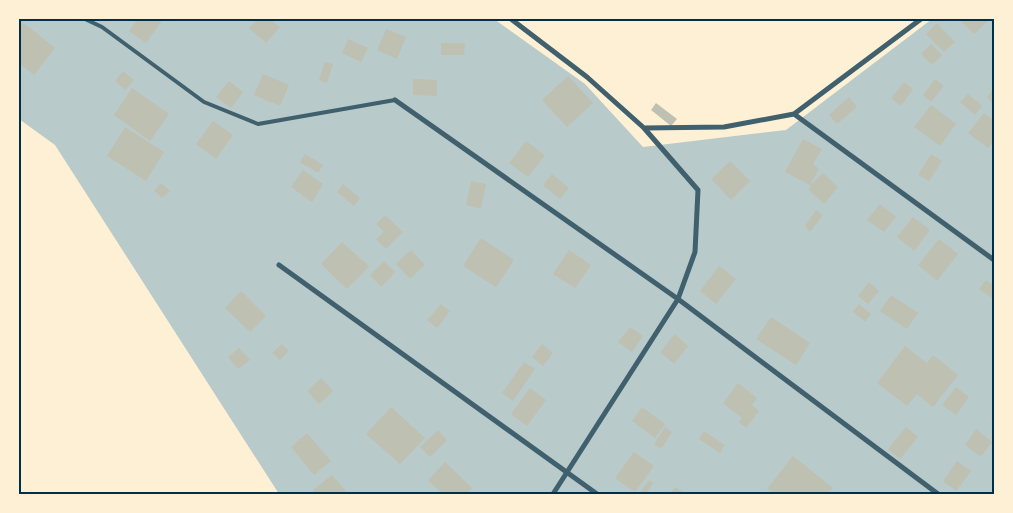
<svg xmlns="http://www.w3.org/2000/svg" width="1013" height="513" viewBox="0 0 1013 513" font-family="'Work Sans',sans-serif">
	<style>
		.green { fill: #b9caca }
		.building { fill: #bec0b2 }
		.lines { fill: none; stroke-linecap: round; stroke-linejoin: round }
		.service { stroke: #3f606c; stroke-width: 4 }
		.minor { stroke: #3f606c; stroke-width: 5 }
		.neatline { fill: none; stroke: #003049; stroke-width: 2 }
	</style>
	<rect width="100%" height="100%" fill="#fdf0d5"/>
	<path class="green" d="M19,19H494L585,84L643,147L786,130L932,19H994V494H279L55,145L19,119Z"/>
	<path class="building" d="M19,19L55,48L34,75L19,63Z
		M138,19H163L146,43L129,31Z
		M258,19H270L280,27L266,43L249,28Z
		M959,19H990L974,34Z
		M937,23L955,42L944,52L926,34Z
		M386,29L406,37L397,59L377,50Z
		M348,39L368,48L361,62L342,53Z
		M441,43H465L464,55H441Z
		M931,44L942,55L932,65L921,54Z
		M325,62L333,64L327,83L319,80Z
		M123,71L134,80L125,90L115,81Z
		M263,74L289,85L280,106L254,95Z
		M568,76L593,103L567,127L542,100Z
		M413,79L437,80V96L413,95Z
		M935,79L944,86L931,102L923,95Z
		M229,81L243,92L231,108L216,97Z
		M904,82L913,89L901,106L891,98Z
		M132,88L169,114L150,141L114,115Z
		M994,88V104L987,97Z
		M968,94L982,106L975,115L960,102Z
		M849,97L857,107L837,124L829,115Z
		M656,103L677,119L671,126L651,110Z
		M931,105L956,124L940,146L914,127Z
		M984,113L994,121V141L988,148L968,133Z
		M213,121L233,135L216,159L196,144Z
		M125,127L164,152L146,181L107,156Z
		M803,139L822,149L813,164L819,169L810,185L823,173L838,187L824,204L809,190L810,185L785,172Z
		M526,141L545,155L528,177L509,163Z
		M305,154L323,165L318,173L300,162Z
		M931,154L942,161L929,181L918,175Z
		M730,161L750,181L731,200L711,179Z
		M303,170L323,184L312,202L291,187Z
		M552,174L569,188L560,199L543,185Z
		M471,181L486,184L481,209L466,205Z
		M161,183L170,191L162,198L154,191Z
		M343,184L360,198L354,206L337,192Z
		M880,204L896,217L884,232L867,220Z
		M816,210L823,215L810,232L805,226Z
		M385,215L403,232L386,249L376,239L384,232L376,224Z
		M913,217L930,230L914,251L897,237Z
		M481,238L514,260L496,287L463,266Z
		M939,239L958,254L937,281L918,265Z
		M342,242L369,266L347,289L321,264Z
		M411,250L425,265L410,279L396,264Z
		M569,250L591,265L575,288L553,274Z
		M384,261L395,272L381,287L370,275Z
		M719,266L736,279L716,304L700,291Z
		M986,280L994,286V299L979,289Z
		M869,282L879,291L868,304L858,296Z
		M241,291L266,316L250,332L225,308Z
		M891,295L918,313L907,329L880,311Z
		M441,304L450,311L437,328L427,320Z
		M859,304L871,314L865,322L853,312Z
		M771,317L810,343L796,365L756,339Z
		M630,327L643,336L632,352L618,342Z
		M675,334L688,346L674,364L660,352Z
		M282,344L289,351L280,360L272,353Z
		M542,344L553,353L543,366L532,357Z
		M905,346L927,363L933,355L958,375L933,407L917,394L907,406L877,383Z
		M239,348L250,360L238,369L228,357Z
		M524,362L535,369L513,401L502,393Z
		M321,378L333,391L319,404L307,391Z
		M738,383L757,398L752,405L759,411L746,428L739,422L742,418L723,403Z
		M956,387L969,397L956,415L942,405Z
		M530,388L546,400L527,426L511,414Z
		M391,407L425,438L400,464L366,434Z
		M642,407L665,424L655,438L632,421Z
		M665,427L672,432L661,449L654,444Z
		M906,427L918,437L900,459L888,449Z
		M976,429L992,442L981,457L965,445Z
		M438,430L447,440L430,457L420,447Z
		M704,431L725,445L720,453L699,439Z
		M307,433L331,461L314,475L291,447Z
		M634,452L654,466L635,492L615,478Z
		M793,456L833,488L828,494H775L767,489Z
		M957,461L971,471L956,491L943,481Z
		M445,462L472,488L466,494H443L428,480Z
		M332,475L346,491L342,494H316L313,490Z
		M649,480L653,483L646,494H639Z
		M675,487L686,494H670Z"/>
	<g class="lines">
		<path class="service" d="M85,19L102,27L204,102L258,124L395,100"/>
		<path class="minor" d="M511,19L587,77L644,128L698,190L695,252L678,299L553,494
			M395,100L678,299L938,494
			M794,114L994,260
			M644,128L724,127L794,114L921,19
			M279,265L597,494"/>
	</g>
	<rect width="1013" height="513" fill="none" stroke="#fdf0d5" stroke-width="40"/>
	<rect x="20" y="20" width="973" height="473" class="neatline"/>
</svg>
